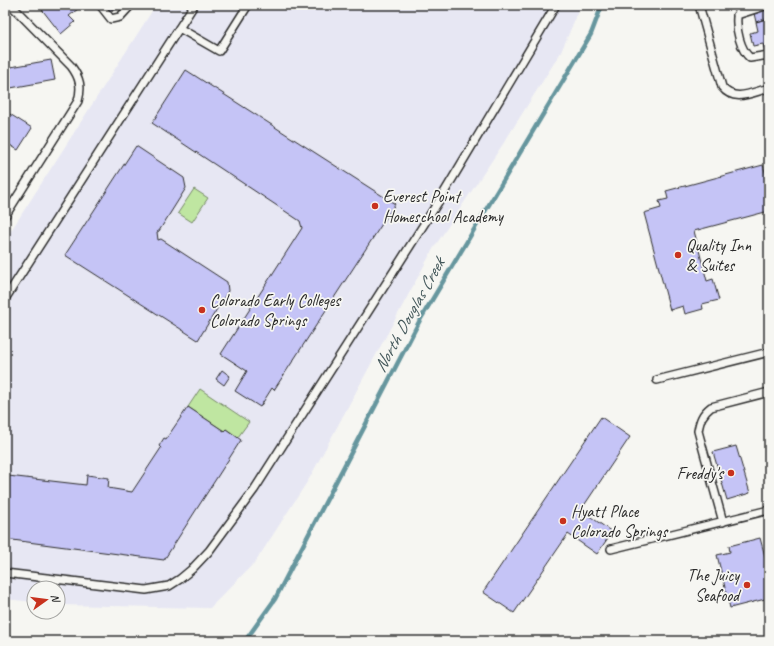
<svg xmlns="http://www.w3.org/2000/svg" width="774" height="646" viewBox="0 0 774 646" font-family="Caveat,sans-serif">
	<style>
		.built { fill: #e7e7f3 }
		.green { fill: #bfe6a1; stroke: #758866 }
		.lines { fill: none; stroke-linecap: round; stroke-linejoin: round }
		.stream { stroke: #66969e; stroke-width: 4.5 }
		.building { fill: #c5c4f6; stroke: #2b2b2b }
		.lane-casing { stroke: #2b2b2b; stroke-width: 10 }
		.lane { stroke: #f6f6f2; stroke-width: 7 }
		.poi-dot { fill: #c8321e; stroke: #f6f6f2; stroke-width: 1.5 }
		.labels { text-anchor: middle; stroke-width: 3.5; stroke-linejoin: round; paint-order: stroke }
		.poi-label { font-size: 17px; fill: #2b2b2b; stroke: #f6f6f2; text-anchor: start }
		.water-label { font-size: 18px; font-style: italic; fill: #44585b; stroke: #f6f6f2 }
	</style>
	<rect width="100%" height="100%" fill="#f6f6f2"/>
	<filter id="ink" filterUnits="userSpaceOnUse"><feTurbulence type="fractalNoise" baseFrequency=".025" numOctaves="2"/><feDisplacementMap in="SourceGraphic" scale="8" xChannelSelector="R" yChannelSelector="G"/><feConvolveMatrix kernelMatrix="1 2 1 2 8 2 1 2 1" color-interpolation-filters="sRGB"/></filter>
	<g filter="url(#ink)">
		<path class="built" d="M156,5H581L561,52L503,144L433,249L309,479L256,561L210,608L58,605V588H34V602L5,599V240Z"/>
		<path class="green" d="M194,189L208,198L192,222L178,213Z
			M200,389L249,422L238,437L226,429L224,431L188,407Z"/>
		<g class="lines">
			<path class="stream" d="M245,641L275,599L420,320L591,34L602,5"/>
		</g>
		<path class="building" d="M43,5H83L69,16L75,22L61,34L40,7Z
			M107,5H122L109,11Z
			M752,5H769V18L756,22Z
			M769,18V51L765,52L763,44L753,46L750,33L758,31L756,22Z
			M51,60L55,80L5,89V68Z
			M186,70L395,204L274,390L272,388L260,407L235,391L247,371L221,354L302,228L300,221L152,123Z
			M5,111L32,128L18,150L5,142Z
			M136,146L184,178L186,188L159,231L157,232L158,240L161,239L227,282L228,291L198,340L65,255Z
			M763,165L769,185V211L694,231L707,281L713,279L719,300L702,304L703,309L685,314L683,306L670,310L644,213L661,208L659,201L668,199L666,191Z
			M222,370L230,376L224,385L216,379Z
			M188,407L224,431L226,429L241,440L164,560L5,539V474L8,476L86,485L87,475L109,478L108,488L132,492L161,448L159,446L164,438L166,439Z
			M601,417L630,437L581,510L612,532L597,554L568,534L514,613L483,592Z
			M736,446L750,493L727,500L713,452Z
			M760,538L769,571V598L730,608L717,555L730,552L729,546Z"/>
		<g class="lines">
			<defs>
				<path id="lane" d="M100,5L111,19L120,17L131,5
					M699,5L722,87C734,103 753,92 769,88
					M742,5C740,9 738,13 737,17C736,30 740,49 750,58L769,55
					M737,15L768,5
					M179,28L219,51L248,5
					M5,216L78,101C82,87 80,78 71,66L11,5
					M5,299L194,5
					M657,380L769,352
					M723,522L698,431C700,420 702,414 711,407L769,392
					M611,549L769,510
					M5,573L146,590L169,586L180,579L192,569L209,551L254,490L442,196L556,5"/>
			</defs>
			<use href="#lane" class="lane-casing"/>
			<use href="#lane" class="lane"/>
		</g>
	</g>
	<g class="poi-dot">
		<circle cx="375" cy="206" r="4"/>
		<circle cx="678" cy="255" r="4"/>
		<circle cx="202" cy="310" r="4"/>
		<circle cx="731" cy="473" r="4"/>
		<circle cx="563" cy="521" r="4"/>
		<circle cx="747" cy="585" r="4"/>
	</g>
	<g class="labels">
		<g class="poi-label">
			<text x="383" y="202">Everest Point<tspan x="383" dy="20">Homeschool Academy</tspan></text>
			<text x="686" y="251">Quality Inn<tspan x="686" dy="20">&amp; Suites</tspan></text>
			<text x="210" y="306">Colorado Early Colleges<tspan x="210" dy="20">Colorado Springs</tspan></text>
			<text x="723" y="479" text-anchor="end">Freddy's</text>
			<text x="571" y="517">Hyatt Place<tspan x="571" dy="20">Colorado Springs</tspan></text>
			<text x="739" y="581" text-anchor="end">The Juicy<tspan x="739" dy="20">Seafood</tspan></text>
		</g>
		<g class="water-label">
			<text transform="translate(409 315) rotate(-61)" y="6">North Douglas Creek</text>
		</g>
	</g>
	<rect width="774" height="646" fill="none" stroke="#f6f6f2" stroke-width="20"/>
	<rect x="10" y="10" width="754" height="626" fill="none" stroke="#2b2b2b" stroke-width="1.5" filter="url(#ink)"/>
	<g transform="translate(46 600) rotate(76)"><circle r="19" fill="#f6f6f2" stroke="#a5a5a2"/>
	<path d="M0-3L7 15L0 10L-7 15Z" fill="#c8321e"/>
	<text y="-6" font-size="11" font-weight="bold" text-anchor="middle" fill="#2b2b2b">N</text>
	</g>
</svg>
